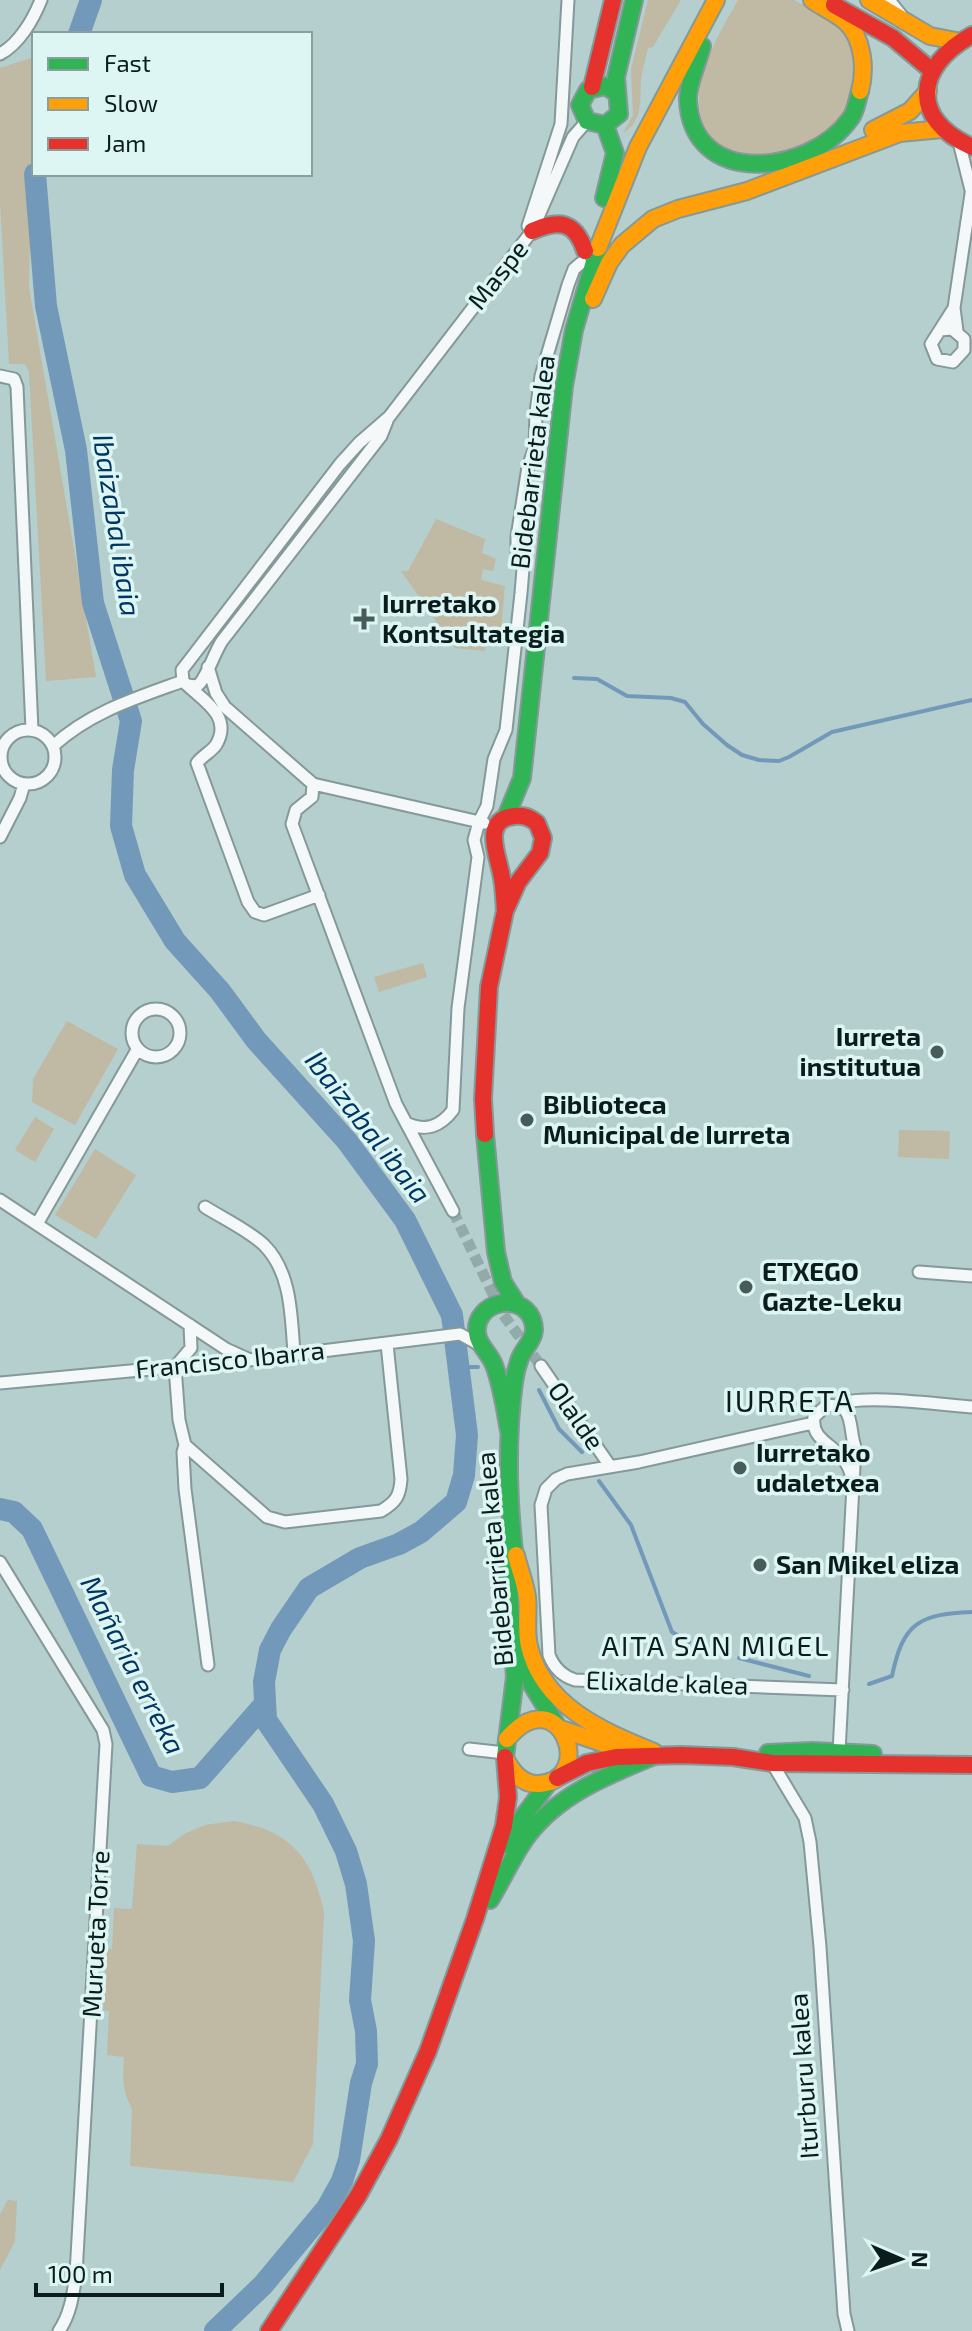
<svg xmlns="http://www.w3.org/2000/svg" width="972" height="2331" viewBox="0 0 972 2331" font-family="'Exo 2',sans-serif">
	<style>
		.green { fill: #c0b9a3 }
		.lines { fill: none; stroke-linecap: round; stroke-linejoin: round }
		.stream { stroke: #7299b9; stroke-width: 4 }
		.river { stroke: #7299b9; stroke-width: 22 }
		.street-tunnel { stroke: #92abaa; stroke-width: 11; stroke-dasharray: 11 5.5; stroke-linecap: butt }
		.street-casing { stroke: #849998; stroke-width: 15 }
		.fast-casing { stroke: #849998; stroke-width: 20 }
		.slow-casing { stroke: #849998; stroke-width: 20 }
		.jam-casing { stroke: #849998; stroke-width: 20 }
		.street { stroke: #f4f8f8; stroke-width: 11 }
		.fast { stroke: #30b455; stroke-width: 16 }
		.slow { stroke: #ff9f0a; stroke-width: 16 }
		.jam { stroke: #e5322d; stroke-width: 16 }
		.poi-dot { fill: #465b5a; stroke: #ddf5f3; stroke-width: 3 }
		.labels { text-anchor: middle; stroke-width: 7; stroke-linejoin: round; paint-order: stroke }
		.street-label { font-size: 26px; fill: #0a1d1c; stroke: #ddf5f3 }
		.poi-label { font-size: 26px; font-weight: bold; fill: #0a1d1c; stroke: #ddf5f3; text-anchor: start }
		.water-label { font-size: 28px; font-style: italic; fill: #013662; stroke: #ddf5f3 }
		.neighbourhood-label { font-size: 28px; letter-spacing: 2px; fill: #0a1d1c; stroke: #ddf5f3 }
		.quarter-label { font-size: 30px; letter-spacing: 2px; fill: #0a1d1c; stroke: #ddf5f3 }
	</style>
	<rect width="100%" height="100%" fill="#b4cfcd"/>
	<path class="green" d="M648,0H681L653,47L648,48C646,59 642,70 641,80C640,100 643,122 623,133L633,115L631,69Z
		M738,0H794L835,21L856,52L854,94L836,128L802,150L738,158C730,152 720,146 713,139C678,99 717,38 738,0Z
		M34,57L29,287L96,677L46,681L29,372L25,364H9L0,202V68Z
		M436,519L485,539L482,553L496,559L493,571L483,569L481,580L505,586L500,640L486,641L485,651L455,648L401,571H408Z
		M423,963L427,977L379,992L374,977Z
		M67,1021L118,1049L75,1125L32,1102L33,1079Z
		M35,1117L54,1129L35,1162L15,1150Z
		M899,1130L950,1131L949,1159L898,1157Z
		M95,1149L136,1175L96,1239L55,1215Z
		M234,1821C291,1831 312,1857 324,1912L313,2144L293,2182L130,2166L132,2110L126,2096L123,2080L124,2057L107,2055L109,2011L103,2010L106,1949H112L114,1908L132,1909L137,1844L168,1846L184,1834L205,1825Z
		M8,2200L17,2201L15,2241L0,2270V2214Z"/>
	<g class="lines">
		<path class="stream" d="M574,678L597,679L627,696L671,698L685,702L703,724L727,745L742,755L759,760L779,761L789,757L832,732L972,700
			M459,1367H478
			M539,1390L559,1429L582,1452
			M599,1481L631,1525L672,1632L689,1642
			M739,1658L809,1676
			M869,1684L892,1676C903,1623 919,1614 972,1612"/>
		<path class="river" d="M79,34L91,0
			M35,174L46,306L76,450L93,603L131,721L123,770L121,826L135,875L175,941L220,991L256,1040L347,1141L405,1220L452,1315L467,1435L464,1475L456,1502L421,1532L399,1544L360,1558L309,1588L281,1629L270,1650L264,1682L266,1720L323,1804L346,1851L356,1884L364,1941L360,2000L366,2031L367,2064L361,2083L349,2160L342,2181L327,2208L263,2285L215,2331
			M0,1509L14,1512L32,1529L151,1776L172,1782L200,1778L264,1705"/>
		<path class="street-tunnel" d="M453,1211L502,1313L541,1366"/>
		<defs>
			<path id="street" d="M889,0L901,15
				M0,54C19,44 33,20 41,0
				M959,142L971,190
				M528,226L561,124L568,0
				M940,330L952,329L964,339V350L953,362L937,359L931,344L954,308
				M957,331L954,308L972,187
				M0,376L14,379L17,387L32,730
				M208,667L216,693L225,707L313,784L312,797L296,810L292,824L396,1104L453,1211
				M187,685L197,686C206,680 214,653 222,641L381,436L387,421
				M1 757a27 27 0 1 1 54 0a27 27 0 1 1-54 0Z
				M53,746C90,712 136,698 183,681
				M313,784L484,823
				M0,837L20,798L24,784
				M319,895L264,915L255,912L248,902L197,763C202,756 211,752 216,745C234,715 200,699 183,681L182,670L340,464L359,443L389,417L532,231L573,137L587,121
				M132 1033a24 24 0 1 1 48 0a24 24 0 1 1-48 0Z
				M406,1123C426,1132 440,1127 453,1110L458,1008L478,857L474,840L479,822L487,806L494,759L506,730L521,593L523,569L517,552V537L528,467L535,447L536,412L541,376L568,285L574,269L581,263
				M0,1200L226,1349L248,1359
				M205,1207C224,1219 248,1230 264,1245C292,1273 291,1317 294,1353
				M37,1224L137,1050
				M919,1272L972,1276
				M190,1325L191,1348L175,1367L179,1420L185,1445L267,1517L285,1522L381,1511C396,1502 400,1496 401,1479L387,1344
				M541,1366L610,1466
				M0,1383L249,1360L460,1334L478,1344
				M838,1405C858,1393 944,1405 972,1407
				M813,1423L639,1462L567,1474L556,1479L546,1489L541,1505L549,1655C554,1668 562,1676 575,1680L843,1690
				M185,1445L183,1452L185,1489L208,1665
				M0,1562L103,1730L106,1744L76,2274C73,2294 71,2313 59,2331
				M469,1749L505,1753
				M839,1752L855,1447C848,1428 856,1402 826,1406L814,1417C810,1446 846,1444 852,1479
				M768,1761L772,1763L805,1818L810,1842L820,1947L844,2314L848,2331"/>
			<path id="fast" d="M702,46C698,62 688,83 688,99C691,189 810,175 850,119C856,112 857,100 860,91
				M615,92L605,86L588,90L580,105L587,121L605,125L619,114L616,77L634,0
				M604,198L615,153L605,125
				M506,817L522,778L564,386L574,330L598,248
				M485,1134L496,1252L503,1282L517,1304
				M509,1431C505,1409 502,1386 494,1365C490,1354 478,1345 477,1333C474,1302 520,1291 532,1319C539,1337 526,1344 520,1358C517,1366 515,1374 514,1382C506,1442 508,1501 515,1560
				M523,1652L532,1685L556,1724
				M768,1753L812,1751L873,1754
				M505,1757L515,1677L508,1572L513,1548
				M508,1845L514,1829L549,1782
				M490,1900C503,1879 513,1855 528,1835C559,1794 608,1775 654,1756"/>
			<path id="slow" d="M812,0C823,8 836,13 846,22C863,38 866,69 860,91
				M869,0L930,36L956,41
				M873,130L910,111L928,91
				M598,248L638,147L716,0
				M593,299L609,263L622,245L653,219L678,209L747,191L900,133L942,129
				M516,1555C519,1569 525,1582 527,1597C529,1613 525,1630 529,1646C543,1706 602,1731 654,1752
				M561,1729L614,1747L632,1749
				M506,1760C513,1773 523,1785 539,1784C598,1780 559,1677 507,1739"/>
			<path id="jam" d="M834,5L893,38L931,70
				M972,35C915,66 909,119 972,147
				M592,87L613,0
				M532,231C559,219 575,221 585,251
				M485,1134L483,1099L489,987L505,911L518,882L540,853L543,838L537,823C529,817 524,815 514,816C482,820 497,853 501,873C504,886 504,898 505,911
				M557,1778L587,1763L616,1757L681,1755L733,1757L772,1763L972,1765
				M269,2331L358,2196L389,2139L428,2051L475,1919L504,1826L508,1797L505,1757"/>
		</defs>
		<use href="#street" class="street-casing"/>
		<use href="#fast" class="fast-casing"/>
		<use href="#slow" class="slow-casing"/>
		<use href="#jam" class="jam-casing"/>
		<use href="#street" class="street"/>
		<use href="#fast" class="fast"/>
		<use href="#slow" class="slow"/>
		<use href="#jam" class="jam"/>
	</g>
	<g class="poi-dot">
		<path d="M360 607h8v8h8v8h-8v8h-8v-8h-8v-8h8z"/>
		<circle cx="937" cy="1052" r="8"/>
		<circle cx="527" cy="1120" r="8"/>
		<circle cx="746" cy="1287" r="8"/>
		<circle cx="740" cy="1468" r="8"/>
		<circle cx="760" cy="1565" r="8"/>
	</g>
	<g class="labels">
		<g class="street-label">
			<text transform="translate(498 275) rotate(-52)" y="9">Maspe</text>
			<text transform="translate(533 462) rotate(-83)" y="9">Bidebarrieta kalea</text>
			<text transform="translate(230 1360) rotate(-6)" y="9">Francisco Ibarra</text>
			<text transform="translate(576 1416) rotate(55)" y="9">Olalde</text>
			<text transform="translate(495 1559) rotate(-95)" y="9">Bidebarrieta kalea</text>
			<text transform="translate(667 1683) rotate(2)" y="9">Elixalde kalea</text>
			<text transform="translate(96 1934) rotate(-87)" y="9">Murueta Torre</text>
			<text transform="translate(804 2076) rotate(-94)" y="9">Iturburu kalea</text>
		</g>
		<g class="poi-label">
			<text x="382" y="613">Iurretako<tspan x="382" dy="30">Kontsultategia</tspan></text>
			<text x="921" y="1046" text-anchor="end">Iurreta<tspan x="921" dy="30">institutua</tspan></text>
			<text x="543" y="1114">Biblioteca<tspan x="543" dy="30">Municipal de Iurreta</tspan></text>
			<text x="762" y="1281">ETXEGO<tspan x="762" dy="30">Gazte-Leku</tspan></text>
			<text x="756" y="1462">Iurretako<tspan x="756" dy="30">udaletxea</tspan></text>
			<text x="776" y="1574">San Mikel eliza</text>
		</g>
		<g class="water-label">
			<text transform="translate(117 525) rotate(81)" y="10">Ibaizabal ibaia</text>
			<text transform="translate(368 1127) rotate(52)" y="10">Ibaizabal ibaia</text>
			<text transform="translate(133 1665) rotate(63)" y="10">Mañaria erreka</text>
		</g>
		<g class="neighbourhood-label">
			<text x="716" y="1656">AITA SAN MIGEL</text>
		</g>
		<g class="quarter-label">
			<text x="790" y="1412">IURRETA</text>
		</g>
	</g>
	<rect x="32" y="32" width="280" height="144" fill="#ddf5f3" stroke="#899f9d" stroke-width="2"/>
	<rect x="48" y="58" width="40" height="12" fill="#30b455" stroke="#899f9d" stroke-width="2"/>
	<text x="104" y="72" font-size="24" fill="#0a1d1c">Fast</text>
	<rect x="48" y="98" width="40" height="12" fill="#ff9f0a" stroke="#899f9d" stroke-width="2"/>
	<text x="104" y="112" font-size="24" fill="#0a1d1c">Slow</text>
	<rect x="48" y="138" width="40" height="12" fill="#e5322d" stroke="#899f9d" stroke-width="2"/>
	<text x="104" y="152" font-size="24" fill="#0a1d1c">Jam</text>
	<g transform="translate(900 2259) rotate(92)" stroke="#ddf5f3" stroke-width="6" paint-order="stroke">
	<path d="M0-6L14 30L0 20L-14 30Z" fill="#0a1d1c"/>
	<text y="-12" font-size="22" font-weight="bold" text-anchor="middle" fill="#0a1d1c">N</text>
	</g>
	<path d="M36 2283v12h186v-12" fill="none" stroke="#0a1d1c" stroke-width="4"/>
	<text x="48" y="2283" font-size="24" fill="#0a1d1c" stroke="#ddf5f3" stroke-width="6" paint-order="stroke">100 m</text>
</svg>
